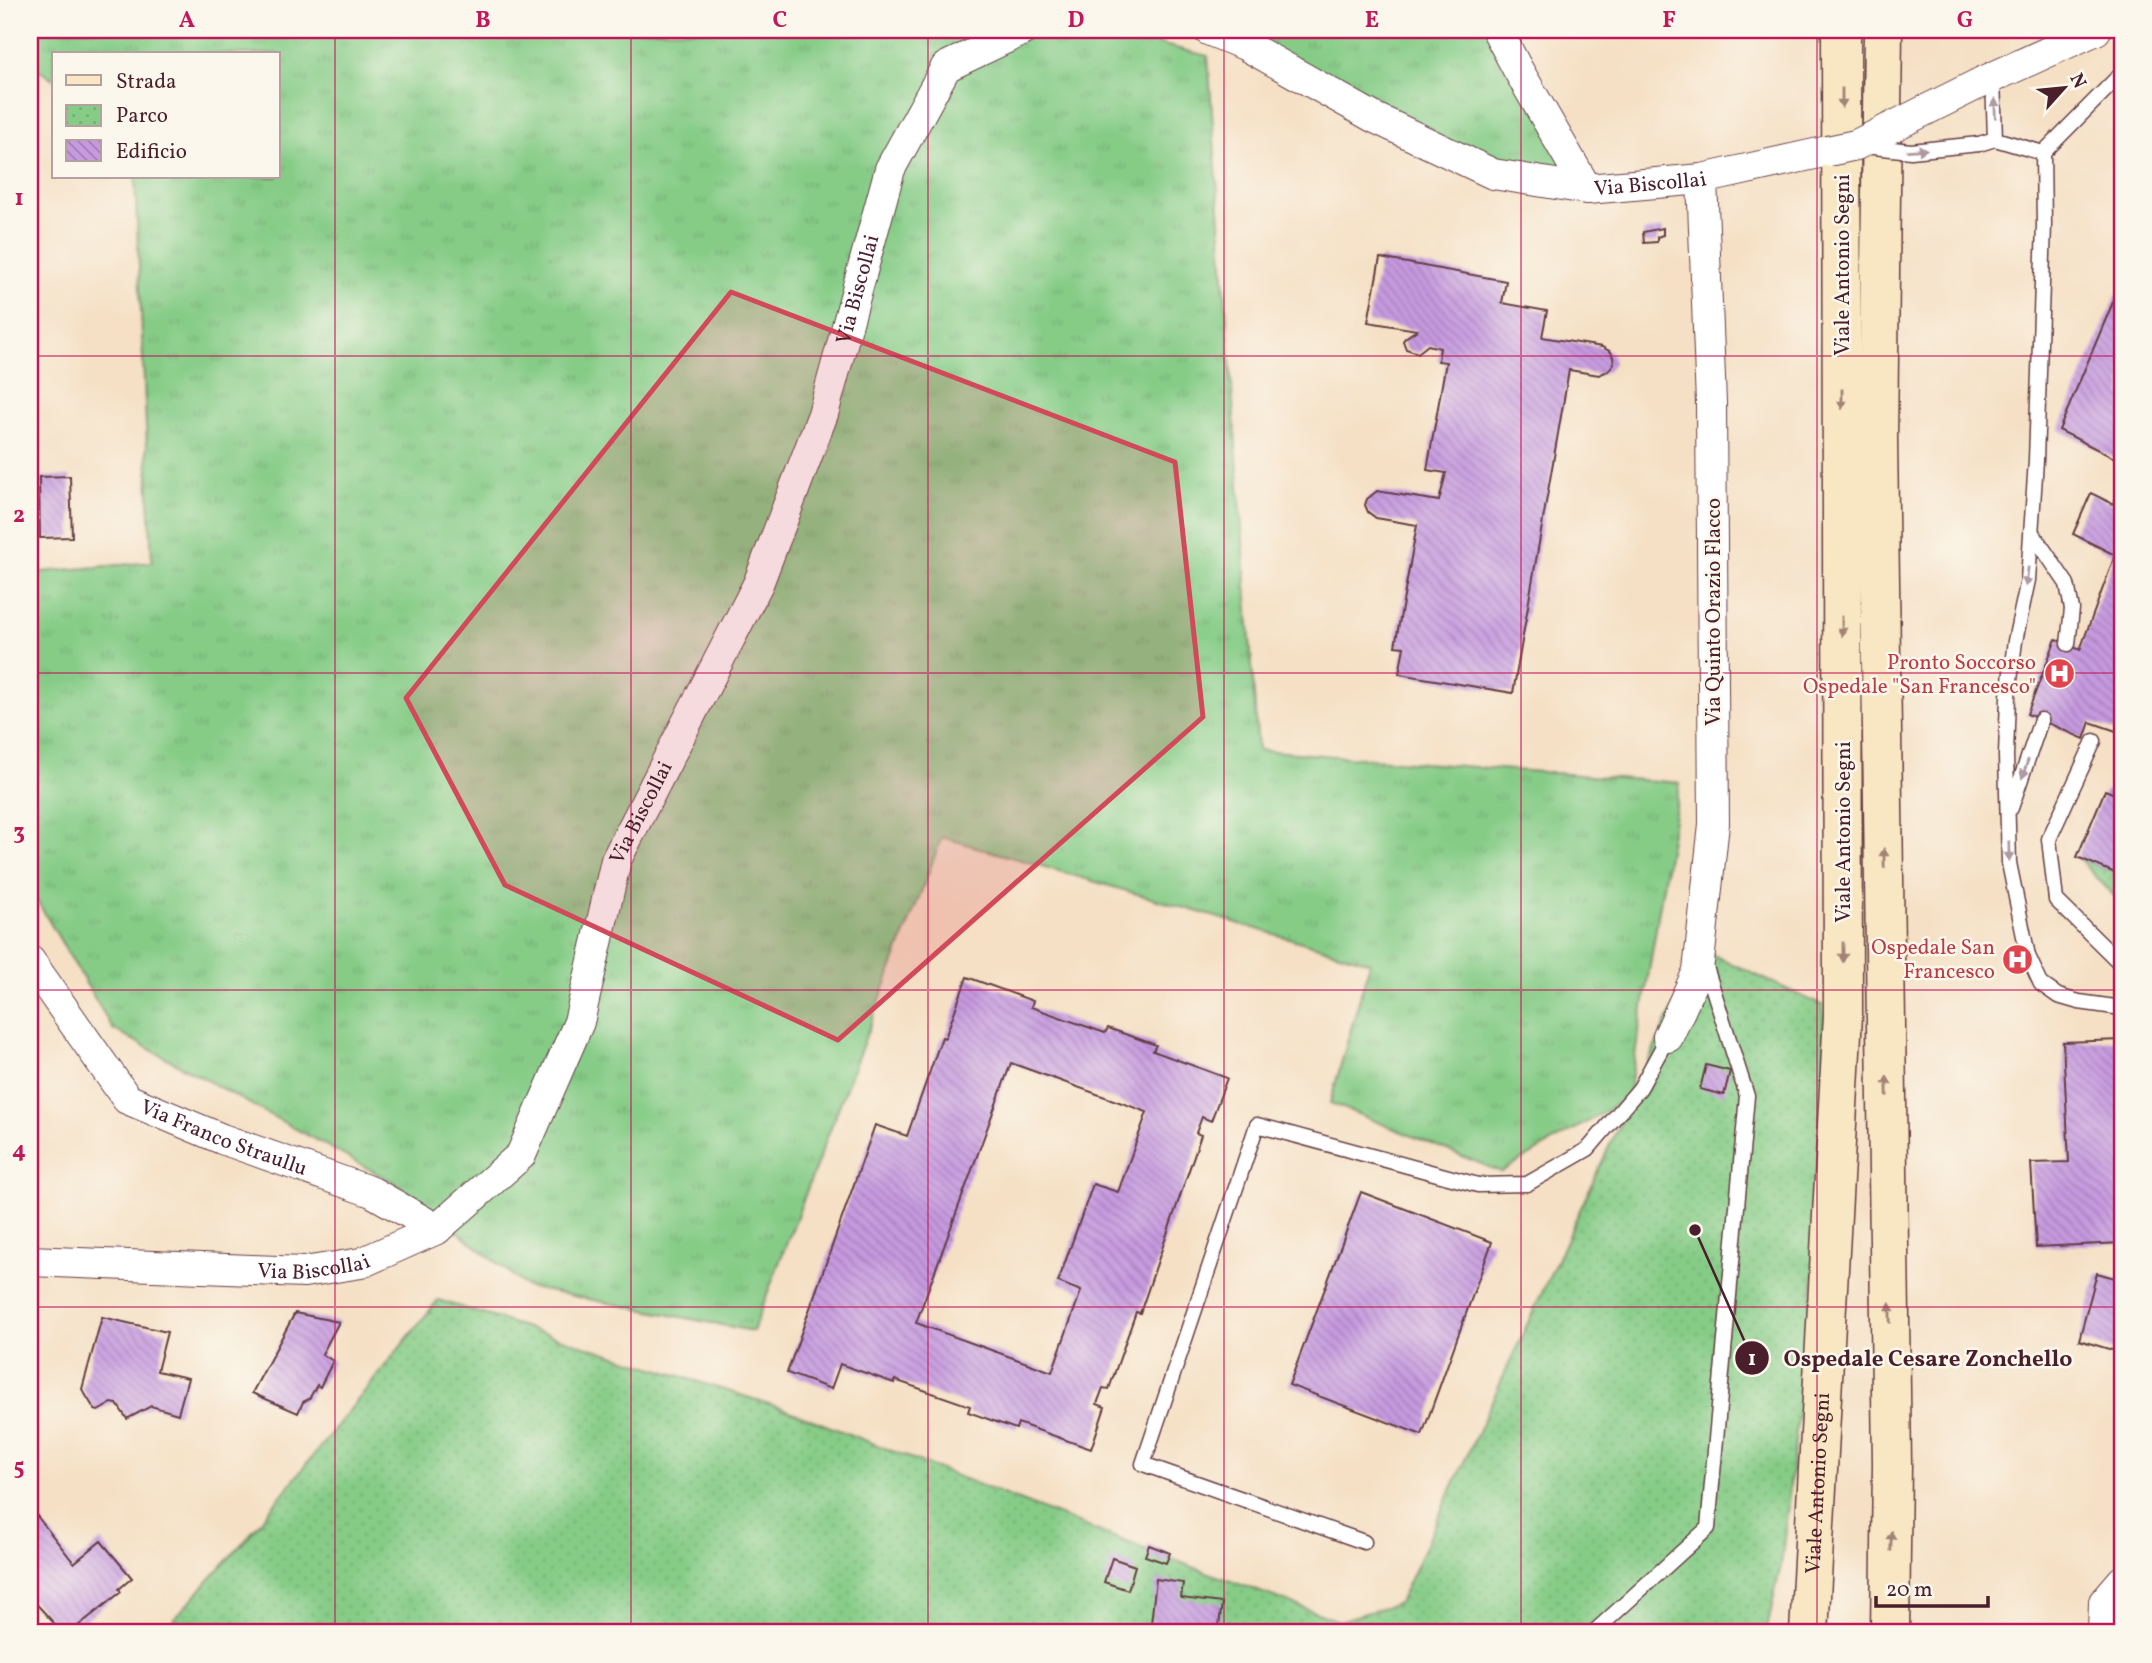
<svg xmlns="http://www.w3.org/2000/svg" width="2152" height="1663" viewBox="0 0 2152 1663" font-family="Vollkorn,serif">
	<style>
		.grass { fill: url(#grass-tufts); stroke: #687659; stroke-width: 2 }
		.park { fill: url(#park-dots); stroke: #687659; stroke-width: 2 }
		.building { fill: url(#building-back-hatch); fill-rule: evenodd }
		.lines { fill: none; stroke-linecap: round; stroke-linejoin: round }
		.service-casing { stroke: #643c42; stroke-width: 17 }
		.minor-casing { stroke: #643c42; stroke-width: 32 }
		.secondary-casing { stroke: #643c42; stroke-width: 41 }
		.service { stroke: #fff; stroke-width: 14 }
		.minor { stroke: #fff; stroke-width: 30 }
		.secondary { stroke: #f9e7c3; stroke-width: 38 }
		.service-bridge-casing { stroke: #643c42; stroke-width: 17; stroke-linecap: butt }
		.minor-bridge-casing { stroke: #643c42; stroke-width: 32; stroke-linecap: butt }
		.service-bridge { stroke: #fff; stroke-width: 14 }
		.minor-bridge { stroke: #fff; stroke-width: 30 }
		.oneway { fill: #a28377 }
		.oneway2 { fill: #ae9aa0 }
		.marked { fill: #d1495b; fill-opacity: 0.2; stroke: #d1495b; stroke-width: 5; stroke-linejoin: round }
		.grid { fill: none; stroke: #c2185b; stroke-width: 2; stroke-opacity: 0.55 }
		.labels { text-anchor: middle; stroke-width: 5; stroke-linejoin: round; paint-order: stroke }
		.street-label { font-size: 21px; fill: #4a1f2b; stroke: #fbf7ec }
		.health-label { font-size: 21px; fill: #be3a42; stroke: #fbf7ec; text-anchor: end }
		.leader { fill: none; stroke: #4a1f2b; stroke-width: 2.5 }
		.callout-dot { fill: #4a1f2b; stroke: #fbf7ec; stroke-width: 2.5 }
		.mark-label { font-size: 21px; text-anchor: middle; font-weight: bold; fill: #fff }
		.callout-label { font-size: 23px; text-anchor: middle; font-weight: bold; fill: #4a1f2b; stroke: #fbf7ec; stroke-width: 5; stroke-linejoin: round; paint-order: stroke }
		.neatline { fill: none; stroke: #c2185b; stroke-width: 2.5 }
		.grid-label { font-size: 23px; text-anchor: middle; font-weight: bold; fill: #c2185b }
	</style>
	<defs>
		<pattern id="grass-tufts" width="24" height="20" patternUnits="userSpaceOnUse" patternTransform="scale(1.75)"><rect width="24" height="20" fill="#86cc87"/><path d="M3 7l-1-3M5 7V3M7 7l1-3M15 17l-1-3M17 17v-4M19 17l1-3" fill="none" stroke="#75af75"/></pattern>
		<pattern id="park-dots" width="8" height="8" patternUnits="userSpaceOnUse" patternTransform="scale(1.75)"><rect width="8" height="8" fill="#86cc87"/><path d="M2 2h.1M6 6h.1" fill="none" stroke="#75af75" stroke-width="1.8" stroke-linecap="round"/></pattern>
		<pattern id="building-back-hatch" width="6" height="6" patternUnits="userSpaceOnUse" patternTransform="scale(1.75)"><rect width="6" height="6" fill="#c69ae0"/><path d="M-1 5l2 2M0 0l6 6M5-1l2 2" fill="none" stroke="#a37db6"/></pattern>
	</defs>
	<rect width="100%" height="100%" fill="#fbf7ec"/>
	<filter id="ink" filterUnits="userSpaceOnUse"><feTurbulence type="fractalNoise" baseFrequency=".0143" numOctaves="2"/><feDisplacementMap in="SourceGraphic" scale="14" xChannelSelector="R" yChannelSelector="G"/><feConvolveMatrix kernelMatrix="1 2 1 2 8 2 1 2 1" color-interpolation-filters="sRGB"/></filter>
	<filter id="wash" filterUnits="userSpaceOnUse"><feTurbulence type="fractalNoise" baseFrequency=".00686" numOctaves="4" result="noise"/><feDisplacementMap in="SourceGraphic" scale="28" xChannelSelector="R" yChannelSelector="G"/><feGaussianBlur stdDeviation="1.57" result="paint"/><feColorMatrix in="noise" values="0 0 0 0 0 0 0 0 0 0 0 0 0 0 0 0 0 1.4 0 .05"/><feComposite in="paint" operator="in"/></filter>
	<g filter="url(#wash)">
		<rect width="100%" height="100%" fill="#f5e0c5"/>
		<path class="grass" d="M30,30H1103L1208,56L1258,750L1680,783L1628,1098L1501,1172L1330,1103L1370,962L942,837L753,1331L527,1287L402,1187L113,1029L30,889V573L152,562L135,177H278V54H54V79L30,66Z
			M1218,30H1494L1577,173L1493,174Z"/>
		<path class="park" d="M2077,857L2122,876V904Z
			M1700,949L1823,1006L1827,1160L1781,1565L1766,1633H161L248,1537L438,1300L782,1408L1147,1550L1339,1621L1399,1603Z"/>
		<g id="blocks">
			<path class="building" d="M1663,228V235L1657,237V242L1644,243L1643,232Z
				M1380,258L1506,281L1502,303L1547,311L1542,337L1602,347L1611,352L1613,357L1614,363L1608,371L1599,375L1569,370L1513,693L1399,674L1404,647L1395,646L1417,525L1376,518L1368,512L1365,505L1367,499L1377,491L1439,501L1446,473L1427,470L1446,362L1438,361L1440,348L1428,345L1418,353L1406,349L1403,341L1405,338L1417,330L1368,322Z
				M2116,295L2122,297V462L2059,430Z
				M70,476L72,537L40,538L39,477Z
				M2122,484V733L2090,722L2084,739L2027,714L2056,639L2080,650L2115,555L2073,534L2091,493L2113,504Z
				M2105,790L2122,797V876L2077,857Z
				M967,977L1033,1001L1031,1007L1105,1033L1108,1028L1156,1045L1153,1051L1227,1078L1211,1121L1202,1117L1196,1133L1201,1135L1140,1313L1136,1312L1109,1389L1103,1388L1097,1404L1105,1407L1091,1449L1018,1423L1016,1429L968,1412L970,1406L895,1380L894,1383L840,1364L831,1389L787,1373L875,1125L907,1136L942,1037L945,1038ZM1011,1063L1147,1112L1118,1192L1093,1184L1058,1282L1081,1291L1052,1372L916,1323Z
				M2122,1040V1243L2036,1247L2031,1163L2069,1162L2063,1042Z
				M1706,1065L1730,1071L1724,1095L1700,1089Z
				M1361,1192L1492,1242L1422,1435L1289,1385Z
				M2097,1273L2122,1280V1353L2079,1340Z
				M295,1313L339,1322L322,1354L333,1361L320,1387L317,1385L309,1399L303,1402L298,1413L252,1393Z
				M102,1317L167,1332L157,1371L188,1378L178,1414L151,1406L127,1419L117,1404L112,1403L98,1411L95,1410L82,1389Z
				M37,1516L74,1563L101,1541L132,1578L119,1589L121,1592L69,1633H63L30,1597V1522Z
				M1149,1545L1170,1553L1166,1563L1145,1556Z
				M1112,1558L1135,1566L1128,1590L1104,1582Z
				M1156,1579L1183,1583L1181,1598L1222,1603L1218,1633H1150Z"/>
		</g>
	</g>
	<g filter="url(#ink)">
		<use href="#blocks" fill-opacity="0" stroke="#643c42" stroke-width="2"/>
		<g class="lines">
			<defs>
				<path id="service" d="M2122,73L2043,153L2044,225L2036,460L2028,580L2015,641L2008,696L2006,756L2009,863L2028,956L2041,984L2058,996L2079,1002L2122,1008
					M1993,77L1995,139
					M1979,144L1995,139L2043,153
					M2031,531L2067,584L2072,609L2068,644
					M2094,741L2049,839L2056,900L2122,965
					M2011,808L2041,720
					M1364,1542L1143,1464L1257,1125L1478,1185L1527,1184L1588,1149L1640,1088L1668,1037
					M1593,1633L1708,1528L1747,1096L1705,964"/>
				<g id="minor">
					<path id="s1" d="M1208,30L1245,45L1373,117L1493,174L1587,189L1702,179L1828,151"/>
					<path d="M1497,30L1517,68L1587,189"/>
					<path d="M1980,83L2096,30"/>
					<path id="s2" d="M30,961L127,1099L222,1139L372,1192L437,1229"/>
					<path d="M1668,1037L1698,971L1714,824L1711,403L1702,179"/>
					<path id="s3" d="M30,1261L304,1272L361,1263L437,1229L521,1155L579,1022L616,860L758,584L823,414L890,169L946,67L1023,30"/>
					<path d="M2103,1633L2104,1602L2122,1581"/>
				</g>
				<g id="secondary">
					<path d="M1883,30L1878,438L1892,1464L1890,1633"/>
					<path id="s4" d="M1809,1633L1843,1015L1841,30"/>
				</g>
			</defs>
			<use href="#service" class="service-casing"/>
			<use href="#minor" class="minor-casing"/>
			<use href="#secondary" class="secondary-casing"/>
			<use href="#service" class="service"/>
			<use href="#minor" class="minor"/>
			<use href="#secondary" class="secondary"/>
			<defs>
				<path id="service-bridge" d="M1864,146L1911,151L1979,144"/>
				<path id="minor-bridge" d="M1828,151L1856,145L1980,83"/>
			</defs>
			<use href="#service-bridge" class="service-bridge-casing"/>
			<use href="#minor-bridge" class="minor-bridge-casing"/>
			<use href="#service-bridge" class="service-bridge"/>
			<use href="#minor-bridge" class="minor-bridge"/>
		</g>
		<defs><path id="oneway-solid" d="M-6-.8H1V-3.2L6.5 0L1 3.2V.8H-6Z" transform="scale(1.75)"/></defs>
		<g class="oneway">
			<use href="#oneway-solid" transform="translate(1842 98) rotate(90)"/>
			<use href="#oneway-solid" transform="translate(1842 399) rotate(90)"/>
			<use href="#oneway-solid" transform="translate(1842 626) rotate(90)"/>
			<use href="#oneway-solid" transform="translate(1884 858) rotate(-91)"/>
			<use href="#oneway-solid" transform="translate(1843 952) rotate(90)"/>
			<use href="#oneway-solid" transform="translate(1887 1086) rotate(-91)"/>
			<use href="#oneway-solid" transform="translate(1890 1313) rotate(-91)"/>
			<use href="#oneway-solid" transform="translate(1891 1541) rotate(-89)"/>
		</g>
		<g class="oneway2">
			<use href="#oneway-solid" transform="translate(1995 108) rotate(-92)"/>
			<use href="#oneway-solid" transform="translate(1917 150) rotate(-3)"/>
			<use href="#oneway-solid" transform="translate(2027 577) rotate(97)"/>
			<use href="#oneway-solid" transform="translate(2025 769) rotate(109)"/>
			<use href="#oneway-solid" transform="translate(2009 851) rotate(89)"/>
		</g>
	</g>
	<path class="marked" d="M731,292L1175,462L1203,717L838,1040L505,885L406,698Z"/>
	<path class="grid" d="M335,30V1633M631,30V1633M928,30V1633M1224,30V1633M1521,30V1633M1817,30V1633M30,356H2122M30,673H2122M30,990H2122M30,1307H2122"/>
	<defs>
		<symbol id="hospital-disc" viewBox="-11 -11 22 22"><circle r="9.5" fill="#e0444e" stroke="#fbf7ec"/><path d="M-5-5h3v3.5h4V-5h3V5h-3V1.5h-4V5h-3Z" fill="#fff"/></symbol>
	</defs>
	<g fill-rule="evenodd">
		<use href="#hospital-disc" x="2042" y="656" width="35" height="35"/>
		<use href="#hospital-disc" x="2000" y="942" width="35" height="35"/>
	</g>
	<g class="labels">
		<g class="street-label">
			<text dy="7" stroke="none"><textPath href="#s1" startOffset="478">Via Biscollai</textPath></text>
			<text transform="translate(1842 265) rotate(-90)" y="7">Viale Antonio Segni</text>
			<text dy="7" stroke="none"><textPath href="#s3" startOffset="1460">Via Biscollai</textPath></text>
			<text transform="translate(1713 612) rotate(-90)" y="7">Via Quinto Orazio Flacco</text>
			<text dy="7" stroke="none"><textPath href="#s3" startOffset="892">Via Biscollai</textPath></text>
			<text transform="translate(1843 832) rotate(-90)" y="7">Viale Antonio Segni</text>
			<text dy="7" stroke="none"><textPath href="#s2" startOffset="273">Via Franco Straullu</textPath></text>
			<text dy="7" stroke="none"><textPath href="#s3" startOffset="284">Via Biscollai</textPath></text>
			<text dy="7" stroke="none"><textPath href="#s4" startOffset="150">Viale Antonio Segni</textPath></text>
		</g>
		<g class="health-label">
			<text x="2036" y="669">Pronto Soccorso<tspan x="2036" dy="24">Ospedale "San Francesco"</tspan></text>
			<text x="1995" y="954">Ospedale San<tspan x="1995" dy="24">Francesco</tspan></text>
		</g>
	</g>
	<path class="leader" d="M1695 1230L1752 1358"/>
	<g class="callout-dot">
		<circle cx="1695" cy="1230" r="7"/>
		<circle cx="1752" cy="1358" r="18"/>
	</g>
	<g class="mark-label">
		<text x="1752" y="1365">1</text>
	</g>
	<g class="callout-label">
		<text x="1928" y="1366">Ospedale Cesare Zonchello</text>
	</g>
	<rect width="2152" height="1663" fill="none" stroke="#fbf7ec" stroke-width="77"/>
	<rect x="52" y="52" width="228" height="126" fill="#fbf7ec" stroke="#b4a19f" stroke-width="2"/>
	<rect x="66" y="75" width="35" height="10" fill="#f9e7c3" stroke="#b4a19f" stroke-width="2"/>
	<text x="116" y="88" font-size="21" fill="#4a1f2b">Strada</text>
	<rect x="66" y="105" width="35" height="21" fill="url(#park-dots)" stroke="#b4a19f" stroke-width="2"/>
	<text x="116" y="122" font-size="21" fill="#4a1f2b">Parco</text>
	<rect x="66" y="140" width="35" height="21" fill="url(#building-back-hatch)" stroke="#b4a19f" stroke-width="2"/>
	<text x="116" y="158" font-size="21" fill="#4a1f2b">Edificio</text>
	<g transform="translate(2064 88) rotate(63)" stroke="#fbf7ec" stroke-width="5" paint-order="stroke">
	<path d="M0-5L12 26L0 18L-12 26Z" fill="#4a1f2b"/>
	<text y="-10" font-size="19" font-weight="bold" text-anchor="middle" fill="#4a1f2b">N</text>
	</g>
	<path d="M1876 1596v10h112v-10" fill="none" stroke="#4a1f2b" stroke-width="3.5"/>
	<text x="1886" y="1596" font-size="21" fill="#4a1f2b" stroke="#fbf7ec" stroke-width="5" paint-order="stroke">20 m</text>
	<rect x="38" y="38" width="2076" height="1586" class="neatline"/>
	<g class="grid-label">
		<text x="187" y="27">A</text>
		<text x="483" y="27">B</text>
		<text x="780" y="27">C</text>
		<text x="1076" y="27">D</text>
		<text x="1372" y="27">E</text>
		<text x="1669" y="27">F</text>
		<text x="1965" y="27">G</text>
		<text x="19" y="205">1</text>
		<text x="19" y="522">2</text>
		<text x="19" y="839">3</text>
		<text x="19" y="1157">4</text>
		<text x="19" y="1474">5</text>
	</g>
</svg>
